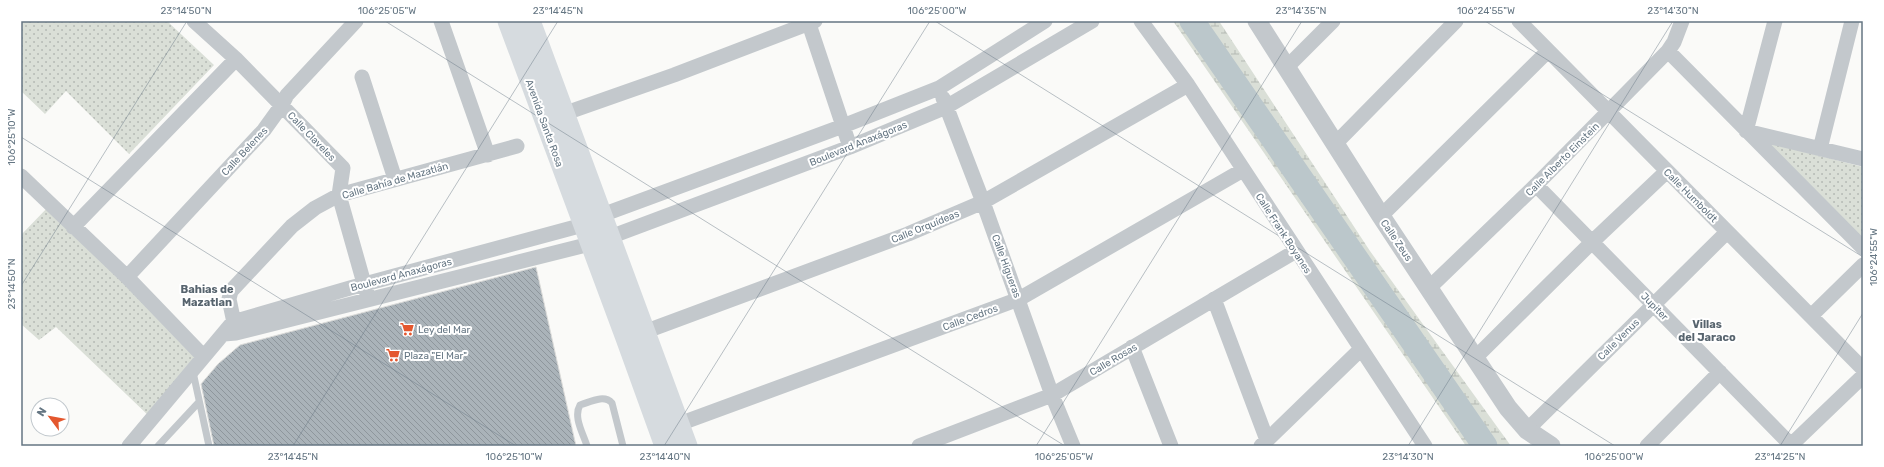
<svg xmlns="http://www.w3.org/2000/svg" width="1884" height="467" viewBox="0 0 1884 467" font-family="Rubik,sans-serif">
	<style>
		.grass { fill: url(#grass-dots) }
		.wetland { fill: url(#wetland-marsh) }
		.lines { fill: none; stroke-linecap: round; stroke-linejoin: round }
		.river { stroke: #bbc7cb; stroke-width: 25 }
		.building { fill: url(#building-back-hatch); stroke: #dcdcda }
		.service { stroke: #c3c8cc; stroke-width: 7 }
		.minor { stroke: #c3c8cc; stroke-width: 15 }
		.tertiary { stroke: #c3c8cc; stroke-width: 19 }
		.secondary { stroke: #d6dbdf; stroke-width: 21 }
		.ticks { fill: none; stroke: #657683; stroke-width: 1; stroke-opacity: 0.45 }
		.labels { text-anchor: middle; stroke-width: 4; stroke-linejoin: round; paint-order: stroke }
		.street-label { font-size: 10px; fill: #657683; stroke: #fff }
		.poi-label { font-size: 10px; fill: #657683; stroke: #fff; text-anchor: start }
		.neighbourhood-label { font-size: 11px; font-weight: bold; fill: #57646e; stroke: #fff }
		.neatline { fill: none; stroke: #657683; stroke-width: 1.5 }
		.ticks-label { font-size: 10px; text-anchor: middle; fill: #657683 }
	</style>
	<defs>
		<pattern id="grass-dots" width="8" height="8" patternUnits="userSpaceOnUse"><rect width="8" height="8" fill="#dadfd7"/><path d="M2 2h.1M6 6h.1" fill="none" stroke="#b4b9b4" stroke-width="1.8" stroke-linecap="round"/></pattern>
		<pattern id="wetland-marsh" width="20" height="14" patternUnits="userSpaceOnUse"><rect width="20" height="14" fill="#dadfd7"/><path d="M1 5h8M5 5V1M11 12h8M15 12V8" fill="none" stroke="#b4b9b4"/></pattern>
		<pattern id="building-back-hatch" width="6" height="6" patternUnits="userSpaceOnUse"><rect width="6" height="6" fill="#aab3b9"/><path d="M-1 5l2 2M0 0l6 6M5-1l2 2" fill="none" stroke="#8e969c"/></pattern>
	</defs>
	<rect width="100%" height="100%" fill="#fafaf8"/>
	<path class="grass" d="M21,21H167L214,65L129,154L66,91L45,114L21,91Z
		M1766,142L1863,167V239Z
		M50,205L203,356L151,418L56,327L39,340L21,324V235Z"/>
	<path class="wetland" d="M1173,21H1219L1370,251L1511,446H1466Z"/>
	<g class="lines">
		<path class="river" d="M1192,21L1485,446"/>
	</g>
	<path class="building" d="M536,267L576,446H214L201,384L218,364L240,345Z"/>
	<g class="lines">
		<path class="service" d="M193,372L209,446
			M158,446L199,402
			M587,446C583,433 573,417 580,405C590,402 604,394 612,403L623,446"/>
		<path class="minor" d="M194,21L236,59L343,168L339,195L367,294
			M441,21L488,155
			M808,21L850,147
			M1141,21L1188,85L1425,446
			M1519,21L1863,369
			M1775,21L1746,131L1863,159
			M1668,51L1863,248
			M1286,68L1333,21
			M362,77L395,179
			M943,98L983,202L1052,395L1073,446
			M563,114L674,75L815,21
			M1335,144L1456,21
			M1820,149L1852,21
			M21,176L127,277L203,356
			M1536,185L1791,445
			M1381,216L1548,51
			M73,227L236,59
			M127,277L264,130L282,105L287,95L356,21
			M1429,288L1536,185L1668,51L1674,42L1682,21
			M1214,299L1267,440
			M1811,316L1863,265
			M236,332L229,299L231,291L292,226L315,208L339,195L517,146
			M224,334L236,333L590,244L610,237L850,147L946,107L1092,21
			M636,335L908,234L983,202L1188,85
			M1132,347L1171,446
			M1476,357L1592,242L1667,171
			M679,424L1019,299L1243,170
			M1527,430L1727,232
			M129,446L233,322L350,288L583,225L602,215L843,126L939,88L1045,21
			M919,446L1052,395L1296,251
			M1261,446L1361,349
			M1647,446L1720,372
			M1790,446L1863,376"/>
		<path class="tertiary" d="M1257,21L1381,216L1508,408L1527,430L1551,446"/>
		<path class="secondary" d="M508,21L626,338L665,446
			M530,21L687,446"/>
	</g>
	<path class="ticks" d="M385,21L1065,446M935,21L1615,446M1485,21L1863,257M21,137L516,446M21,286L187,21M293,446L558,21M664,446L930,21M1036,446L1302,21M1408,446L1673,21M1780,446L1863,313"/>
	<defs>
		<symbol id="supermarket-bare" viewBox="-9 -9 18 18"><path d="M-6-5.5h2.5l.6 2H6L4.5 2H-2.5L-4.4-4H-6ZM-1.5 3.2a1.3 1.3 0 1 0 .1 0ZM3 3.2a1.3 1.3 0 1 0 .1 0Z" fill="#e4572e" stroke="#fff" stroke-width="2.5" paint-order="stroke"/></symbol>
	</defs>
	<g fill-rule="evenodd">
		<use href="#supermarket-bare" x="397" y="319" width="20" height="20"/>
		<use href="#supermarket-bare" x="383" y="345" width="20" height="20"/>
	</g>
	<g class="labels">
		<g class="street-label">
			<text transform="translate(545 123) rotate(70)" y="4">Avenida Santa Rosa</text>
			<text transform="translate(312 136) rotate(46)" y="4">Calle Claveles</text>
			<text transform="translate(858 143) rotate(-22)" y="4">Boulevard Anaxágoras</text>
			<text transform="translate(244 151) rotate(-47)" y="4">Calle Belenes</text>
			<text transform="translate(1562 159) rotate(-45)" y="4">Calle Alberto Einstein</text>
			<text transform="translate(395 180) rotate(-16)" y="4">Calle Bahía de Mazatlán</text>
			<text transform="translate(1691 195) rotate(45)" y="4">Calle Humboldt</text>
			<text transform="translate(925 226) rotate(-22)" y="4">Calle Orquídeas</text>
			<text transform="translate(1284 233) rotate(57)" y="4">Calle Frank Boyanes</text>
			<text transform="translate(1397 240) rotate(56)" y="4">Calle Zeus</text>
			<text transform="translate(1007 266) rotate(70)" y="4">Calle Higueras</text>
			<text transform="translate(401 274) rotate(-15)" y="4">Boulevard Anaxágoras</text>
			<text transform="translate(1655 306) rotate(46)" y="4">Jupiter</text>
			<text transform="translate(970 317) rotate(-20)" y="4">Calle Cedros</text>
			<text transform="translate(1618 339) rotate(-45)" y="4">Calle Venus</text>
			<text transform="translate(1113 359) rotate(-31)" y="4">Calle Rosas</text>
		</g>
		<g class="poi-label">
			<text x="418" y="333">Ley del Mar</text>
			<text x="404" y="359">Plaza "El Mar"</text>
		</g>
		<g class="neighbourhood-label">
			<text x="207" y="293">Bahias de<tspan x="207" dy="13">Mazatlan</tspan></text>
			<text x="1707" y="328">Villas<tspan x="1707" dy="13">del Jaraco</tspan></text>
		</g>
	</g>
	<rect width="1884" height="467" fill="none" stroke="#ffffff" stroke-width="44"/>
	<g transform="translate(50 417) rotate(302)"><circle r="19" fill="#ffffff" stroke="#c1c8cd"/>
	<path d="M0-3L7 15L0 10L-7 15Z" fill="#e4572e"/>
	<text y="-6" font-size="11" font-weight="bold" text-anchor="middle" fill="#657683">N</text>
	</g>
	<rect x="22" y="22" width="1840" height="423" class="neatline"/>
	<g class="ticks-label">
		<text x="186" y="14">23°14'50"N</text>
		<text x="387" y="14">106°25'05"W</text>
		<text x="558" y="14">23°14'45"N</text>
		<text x="937" y="14">106°25'00"W</text>
		<text x="1301" y="14">23°14'35"N</text>
		<text x="1486" y="14">106°24'55"W</text>
		<text x="1673" y="14">23°14'30"N</text>
		<text transform="translate(11 137) rotate(-90)" y="4">106°25'10"W</text>
		<text transform="translate(1873 257) rotate(-90)" y="4">106°24'55"W</text>
		<text transform="translate(11 284) rotate(-90)" y="4">23°14'50"N</text>
		<text x="293" y="460">23°14'45"N</text>
		<text x="514" y="460">106°25'10"W</text>
		<text x="665" y="460">23°14'40"N</text>
		<text x="1064" y="460">106°25'05"W</text>
		<text x="1408" y="460">23°14'30"N</text>
		<text x="1614" y="460">106°25'00"W</text>
		<text x="1780" y="460">23°14'25"N</text>
	</g>
</svg>
